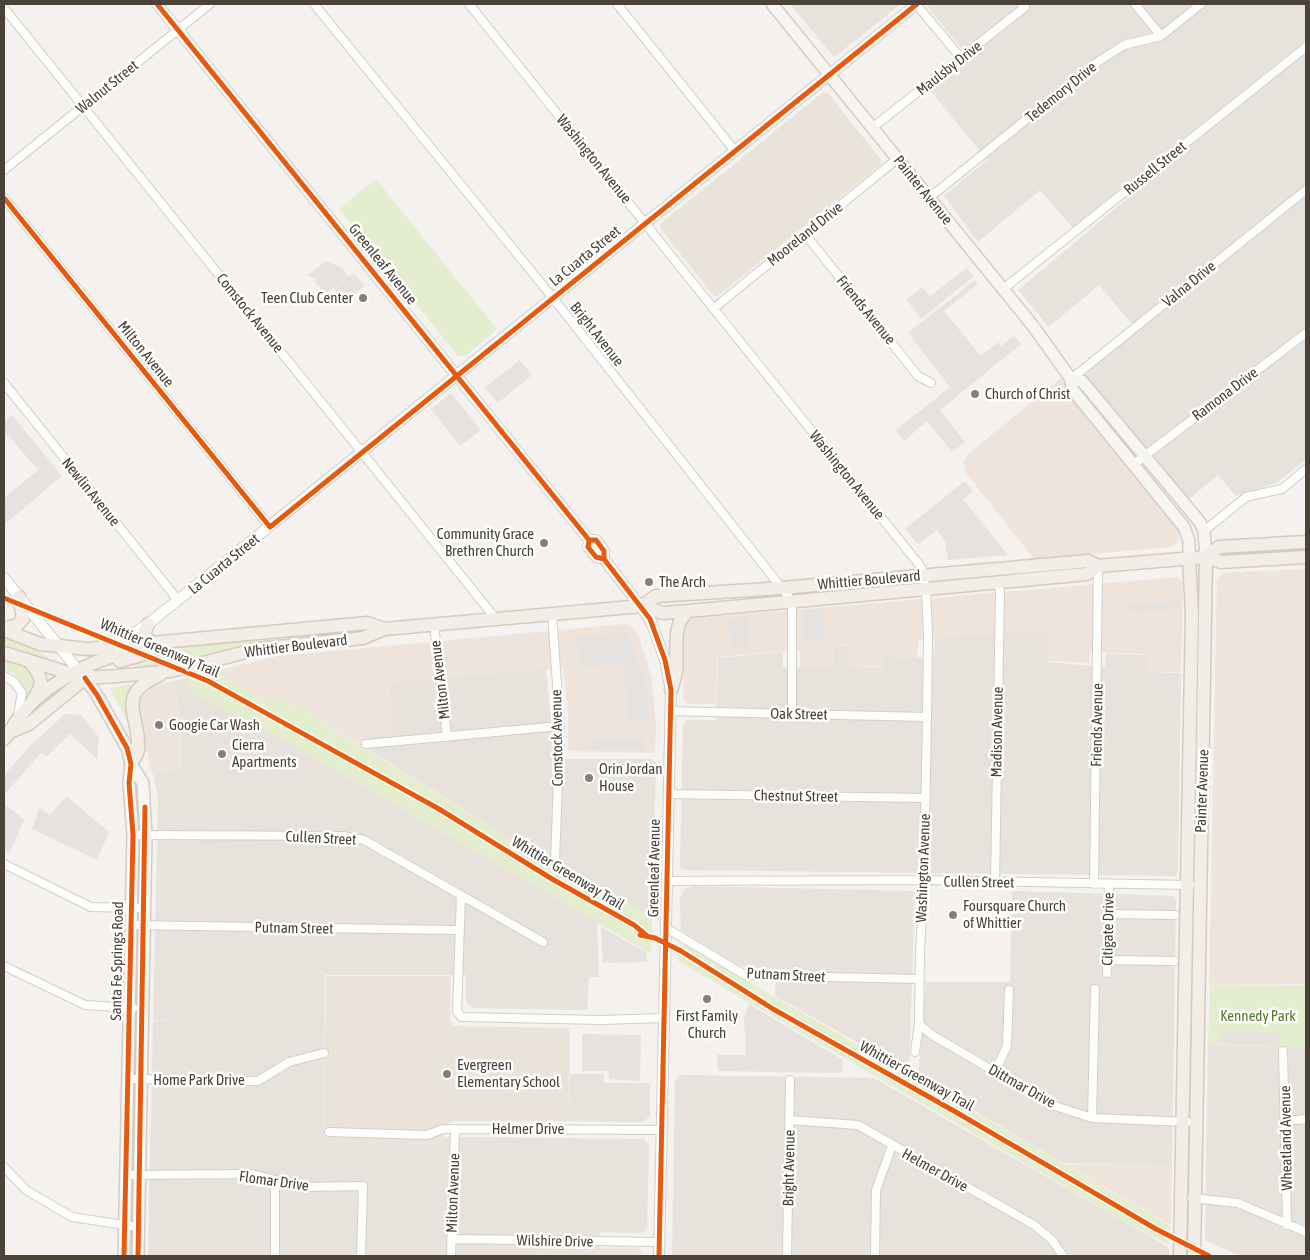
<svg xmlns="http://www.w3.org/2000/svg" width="1310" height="1260" viewBox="0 0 1310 1260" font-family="'Asap Condensed',sans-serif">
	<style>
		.residential { fill: #e7e2dc }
		.commercial { fill: #eee4db }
		.education { fill: #eae3da }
		.green { fill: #e5edcf }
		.parking { fill: #e6e2df }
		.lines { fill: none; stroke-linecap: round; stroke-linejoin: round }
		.minor-casing { stroke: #d2cfcb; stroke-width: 10 }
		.tertiary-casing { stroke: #d2cfcb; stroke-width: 12 }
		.secondary-casing { stroke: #d2cdc5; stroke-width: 14 }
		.primary-casing { stroke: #d6cabc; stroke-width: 15 }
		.minor { stroke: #fdfdfc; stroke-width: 8 }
		.tertiary { stroke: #fdfdfc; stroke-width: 10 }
		.secondary { stroke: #f7f5f1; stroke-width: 11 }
		.primary { stroke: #f2ede6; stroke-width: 12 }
		.cycleway-casing { stroke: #fff; stroke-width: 8 }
		.cycleway { stroke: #e8590c; stroke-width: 5 }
		.poi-dot { fill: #867f78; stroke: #fff; stroke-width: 2 }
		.labels { text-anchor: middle; stroke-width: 5; stroke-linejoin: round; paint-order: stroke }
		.street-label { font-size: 15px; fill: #4b4239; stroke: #fff }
		.poi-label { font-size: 15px; fill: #4b4239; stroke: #fff; text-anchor: start }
		.park-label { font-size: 15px; fill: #557d2c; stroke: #fff }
	</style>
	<rect width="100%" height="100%" fill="#f4f1ee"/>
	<path class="residential" d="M790,4H901L834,57Z
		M928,4H1306V40L1073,228L1040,190L978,242L944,196L987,160L930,90L970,59L926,5Z
		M1306,49V459L1278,482L1236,496L1218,475L1188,500L1084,376L1137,330L1099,285L1049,327L1018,290Z
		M1047,629V662L1105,667L1106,654L1146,655V672L1181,673L1178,871L1176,876L685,870L680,866L683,724L687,720H716L718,658L783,652V668H833L834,646H849V668L882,667V656L934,658L935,638Z
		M546,669L551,720L552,759H652L656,763L652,916L547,862L364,747V736L393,733L389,682Z
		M190,678L188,688L270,732L597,922L599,977H589L587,1010L475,1008L469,1006L466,1001V975H325L323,1141L443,1144L444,1137H474L644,1139L649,1145L647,1228L642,1233L600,1232V1256H148L153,1021L186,1020H153L158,798L153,774L181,767L180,716L176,687L169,682Z
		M692,886L915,891L909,1071L775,996L776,968H747L736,964L681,930L680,898L685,889Z
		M1012,891L1173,896L1176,900L1172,1165L1063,1163L918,1078L926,982H1010Z
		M1208,1046L1306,1047V1256H1240L1205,1240Z
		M570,1074H604V1083H650V1116L643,1122L569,1121Z
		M680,1075L874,1078L1165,1245L1169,1250V1256H672L675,1081Z"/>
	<path class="commercial" d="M1061,378L1178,529V542L1172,547L1034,559L963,469L966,466L963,462L967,458L966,456Z
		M1306,569V984L1209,985L1217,580L1222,573Z
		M1178,577L1183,582L1181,672H1146V654L1090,653L1089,663L1047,661V629L919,640L917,657L882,656V666L849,668V645L834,646L833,668H800V650L717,657L716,704H688L683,699L684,637L686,623L689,619Z
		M626,624L634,629L640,640L652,680L656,724L655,753L568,751V713L563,668L389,682L393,733L364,736V747L290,702L261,700L217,671L277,656Z
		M169,682L176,687L180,717V767L152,774L141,728L140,700L151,687Z
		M1065,1164L1172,1165L1171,1225Z
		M639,1247L644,1256H600V1248Z"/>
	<path class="education" d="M827,92L881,160L880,165L718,296H714L660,228V224L822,93Z
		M326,976H451L450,1019L453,1026L569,1028V1121H451L445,1126L443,1144L323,1141Z"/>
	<path class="green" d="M376,179L497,329L466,356H458L339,209Z
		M4,637C18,645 39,648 50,660L4,645Z
		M274,639L158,665L111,666L173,650L209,644Z
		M4,660C24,667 35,666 36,690L25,702C30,688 20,683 13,673L4,670Z
		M217,671L261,700L290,702L547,862L652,916L651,954L270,732L191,692L188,688L190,678L206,684L210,678L202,674Z
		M130,684L133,686L130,726L110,689Z
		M683,944L1171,1226L1169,1245L1129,1224L678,961V953Z
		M1306,985V1047L1208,1046L1210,986Z"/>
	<path class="parking" d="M326,261L342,268L348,277L354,273L365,286L344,302L334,289L347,278L321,297L320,286L315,283L316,279L308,275Z
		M967,268L974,276L921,319L906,299L922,287L930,296Z
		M975,280L978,284L944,311L981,356L998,342L1001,346L1014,336L1021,344L940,410L965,442L952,452L927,421L904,441L896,430L950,387L908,333Z
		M520,360L532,375L498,403L485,387Z
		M451,393L481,430L460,446L431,409Z
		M12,415L62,476L4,525V498L38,470L8,435L4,438V421Z
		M965,481L973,491L963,499L1008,555L948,560L945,541L937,530L918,544L905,529Z
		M1179,601L1180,609L1130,612L1129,604Z
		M822,609L825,639L802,641L803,614L808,610Z
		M748,617L749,645L731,647L728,619Z
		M627,633L643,674L647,693V721H628L624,664L580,667L576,636Z
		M65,714L81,715L99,737L97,759L70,734L46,757L41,753L4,795V775L32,744Z
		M590,738L644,739L645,750L590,749Z
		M66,796L109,832L97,860L32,829L39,808L50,815Z
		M4,803L24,820L9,854L4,850Z
		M601,927L647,953V962L603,963Z
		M749,1004L843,1060L842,1073L718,1071L717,1055H746L744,1018Z
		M1220,1032L1279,1033V1045L1219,1043Z
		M582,1034L641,1035L640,1081L609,1079V1071H582Z"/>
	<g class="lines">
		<defs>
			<path id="minor" d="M314,4L553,298L792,601V714
				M469,4L921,567L926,589L928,635L927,717L924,880L920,952L919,1024L915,1052
				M617,4L735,151
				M916,4L961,58
				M1135,4L1161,36
				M4,8L496,619
				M872,128L1025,7L1022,4
				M4,170L210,4
				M4,198L270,527
				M929,198L1096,63L1124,45L1161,36L1201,4
				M805,234L918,376L931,383
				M1003,289L1306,47
				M713,309L897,159
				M1071,379L1306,190
				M4,383L178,600
				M1134,464L1306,333
				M1204,531L1246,497L1282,489L1306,469
				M552,614L560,726L555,862
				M434,624L447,737
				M4,676L14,682L22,693L18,715
				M670,711L927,717
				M366,744L560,726
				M668,794L925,798
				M133,835L343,836L364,840L543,942
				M4,864L91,907L144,908
				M667,881L924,880L1190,885
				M995,882L1000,592L998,582
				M1094,884L1098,566
				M461,896L457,1011L461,1017L601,1020L663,1018
				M1109,914L1175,915
				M131,925L458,930
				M666,928L745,975L919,979
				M1107,960L1174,961
				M4,966L85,1005L133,1008
				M1107,973L1109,884
				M919,1024L932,1035L1052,1105L1092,1118L1187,1122
				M1283,1051L1287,1225
				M995,1072L1007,1046L1009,990
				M127,1079L258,1081L289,1062L324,1053
				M1092,1118L1095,989
				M790,1120L858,1125L1034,1225L1052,1240L1063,1256
				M1286,1121L1306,1119
				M329,1132L427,1135L443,1129H455L661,1130
				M4,1167L26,1190L72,1217L138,1227
				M126,1175L252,1174L303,1187L363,1186L361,1256
				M275,1181V1256
				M1192,1198L1238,1203L1306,1232
				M451,1239L659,1242
				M451,1256L455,1129
				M787,1256L790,1080
				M875,1256L876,1190L892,1146"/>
			<path id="tertiary" d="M157,4L589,540L588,547L596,557L604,559
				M589,540H596L604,551V559L650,619L665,660L671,690L659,1256
				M4,578L82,675
				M114,646L148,624L224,563L917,4"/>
			<path id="secondary" d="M772,4L1033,326L1071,379L1072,389L1184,527L1189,541V558
				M1071,379L1082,381L1199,521L1204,531L1206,557
				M85,678L97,695L127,748L131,764L129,783L133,835L124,1256
				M131,764L143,783L146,836L138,1256"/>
			<path id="primary" d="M1206,557L1219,547L1306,542
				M642,606L656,596L782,588L1088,561L1098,566
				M148,624L144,634L150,642
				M4,629L17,625L23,619L19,597
				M4,630L40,644L88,649L367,623L384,629
				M4,653L85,678L117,676L171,671L258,649L363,638L384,629L642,606L663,613L689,611L1087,574L1098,566L1206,557L1221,562L1306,557
				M120,661L141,655L149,650
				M31,663C43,679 44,683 33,700
				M671,690C673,684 675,677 676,671C678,652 671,622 689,611
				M10,732L29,724L89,675
				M4,739C11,731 15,722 22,714C43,686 94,658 128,653
				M131,764C133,760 137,755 138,750C141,716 113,695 160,675
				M1180,1256L1192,613L1189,558
				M1194,1256L1206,557"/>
		</defs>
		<use href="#minor" class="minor-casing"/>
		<use href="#tertiary" class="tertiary-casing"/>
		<use href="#secondary" class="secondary-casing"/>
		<use href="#primary" class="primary-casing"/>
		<use href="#minor" class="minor"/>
		<use href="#tertiary" class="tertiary"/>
		<use href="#secondary" class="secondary"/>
		<use href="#primary" class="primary"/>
		<defs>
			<path id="cycleway" d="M157,4L589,540L588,547L596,557L604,559
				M4,198L270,527L917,4
				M589,540H596L604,551V559L650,619L665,660L671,690L659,1256
				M4,598L208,681L439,809L552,879L634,925L646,935
				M85,678L97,695L127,748L131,764L129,783L133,835L124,1256
				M640,935L655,938L681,951L773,1009L954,1111L1156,1229L1209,1256
				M138,1256L145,807"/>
		</defs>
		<use href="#cycleway" class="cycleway-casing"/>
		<use href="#cycleway" class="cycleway"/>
	</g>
	<g class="poi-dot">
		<circle cx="363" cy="298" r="5"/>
		<circle cx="975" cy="394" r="5"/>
		<circle cx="544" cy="543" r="5"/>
		<circle cx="649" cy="582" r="5"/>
		<circle cx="159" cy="725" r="5"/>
		<circle cx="222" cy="754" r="5"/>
		<circle cx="589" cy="778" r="5"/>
		<circle cx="953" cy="915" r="5"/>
		<circle cx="707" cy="999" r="5"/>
		<circle cx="447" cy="1074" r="5"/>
	</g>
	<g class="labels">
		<g class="street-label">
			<text transform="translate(949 68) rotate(-38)" y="5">Maulsby Drive</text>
			<text transform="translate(107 87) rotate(-39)" y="5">Walnut Street</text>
			<text transform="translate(1061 92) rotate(-39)" y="5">Tedemory Drive</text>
			<text transform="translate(594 159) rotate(51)" y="5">Washington Avenue</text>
			<text transform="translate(1155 168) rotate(-39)" y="5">Russell Street</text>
			<text transform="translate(923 190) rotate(51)" y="5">Painter Avenue</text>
			<text transform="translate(805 234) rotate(-39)" y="5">Mooreland Drive</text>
			<text transform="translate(585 256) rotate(-39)" y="5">La Cuarta Street</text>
			<text transform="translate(383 264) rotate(51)" y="5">Greenleaf Avenue</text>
			<text transform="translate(1189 284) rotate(-39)" y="5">Valna Drive</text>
			<text transform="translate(866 310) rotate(51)" y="5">Friends Avenue</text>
			<text transform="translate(250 313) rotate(51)" y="5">Comstock Avenue</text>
			<text transform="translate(597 334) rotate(52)" y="5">Bright Avenue</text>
			<text transform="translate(146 354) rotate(51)" y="5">Milton Avenue</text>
			<text transform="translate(1225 394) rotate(-37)" y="5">Ramona Drive</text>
			<text transform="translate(847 475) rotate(51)" y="5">Washington Avenue</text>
			<text transform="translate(91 492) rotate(51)" y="5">Newlin Avenue</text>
			<text transform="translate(224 564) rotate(-39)" y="5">La Cuarta Street</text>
			<text transform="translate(869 580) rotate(-5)" y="5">Whittier Boulevard</text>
			<text transform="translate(296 646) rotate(-7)" y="5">Whittier Boulevard</text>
			<text transform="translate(160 648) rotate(23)" y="5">Whittier Greenway Trail</text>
			<text transform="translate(440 680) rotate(-97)" y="5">Milton Avenue</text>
			<text transform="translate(799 714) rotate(1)" y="5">Oak Street</text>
			<text transform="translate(1097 725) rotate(-89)" y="5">Friends Avenue</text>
			<text transform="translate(997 732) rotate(-89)" y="5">Madison Avenue</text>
			<text transform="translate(557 738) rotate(-91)" y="5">Comstock Avenue</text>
			<text transform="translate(1202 791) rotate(-88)" y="5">Painter Avenue</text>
			<text transform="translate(796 796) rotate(1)" y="5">Chestnut Street</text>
			<text transform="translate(321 838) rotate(3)" y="5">Cullen Street</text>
			<text transform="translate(654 868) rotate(-89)" y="5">Greenleaf Avenue</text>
			<text transform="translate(923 868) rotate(-88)" y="5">Washington Avenue</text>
			<text transform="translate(568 873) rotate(31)" y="5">Whittier Greenway Trail</text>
			<text transform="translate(979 882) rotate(1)" y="5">Cullen Street</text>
			<text transform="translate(294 928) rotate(1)" y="5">Putnam Street</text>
			<text transform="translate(1108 929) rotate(-89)" y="5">Citigate Drive</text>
			<text transform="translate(117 961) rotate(-89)" y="5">Santa Fe Springs Road</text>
			<text transform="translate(786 975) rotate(3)" y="5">Putnam Street</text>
			<text transform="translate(917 1076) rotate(29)" y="5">Whittier Greenway Trail</text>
			<text x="199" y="1085">Home Park Drive</text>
			<text transform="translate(1022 1086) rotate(29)" y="5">Dittmar Drive</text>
			<text x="528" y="1134">Helmer Drive</text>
			<text transform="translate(1286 1138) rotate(-91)" y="5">Wheatland Avenue</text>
			<text transform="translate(789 1168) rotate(-89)" y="5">Bright Avenue</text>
			<text transform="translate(935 1170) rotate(29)" y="5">Helmer Drive</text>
			<text transform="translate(274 1181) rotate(8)" y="5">Flomar Drive</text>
			<text transform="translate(453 1193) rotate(-88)" y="5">Milton Avenue</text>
			<text transform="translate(555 1241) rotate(1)" y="5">Wilshire Drive</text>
		</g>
		<g class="poi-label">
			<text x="353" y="303" text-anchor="end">Teen Club Center</text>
			<text x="985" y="399">Church of Christ</text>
			<text x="534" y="539" text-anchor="end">Community Grace<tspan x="534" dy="17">Brethren Church</tspan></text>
			<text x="659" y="587">The Arch</text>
			<text x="169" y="730">Googie Car Wash</text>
			<text x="232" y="750">Cierra<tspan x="232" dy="17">Apartments</tspan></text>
			<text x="599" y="774">Orin Jordan<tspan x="599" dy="17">House</tspan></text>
			<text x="963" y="911">Foursquare Church<tspan x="963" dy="17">of Whittier</tspan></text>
			<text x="707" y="1021" text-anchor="middle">First Family<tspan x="707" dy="17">Church</tspan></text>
			<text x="457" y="1070">Evergreen<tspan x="457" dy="17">Elementary School</tspan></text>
		</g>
		<g class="park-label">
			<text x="1258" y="1021">Kennedy Park</text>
		</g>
	</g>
	<rect width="1310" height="1260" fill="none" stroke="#4b4239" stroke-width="10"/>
</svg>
